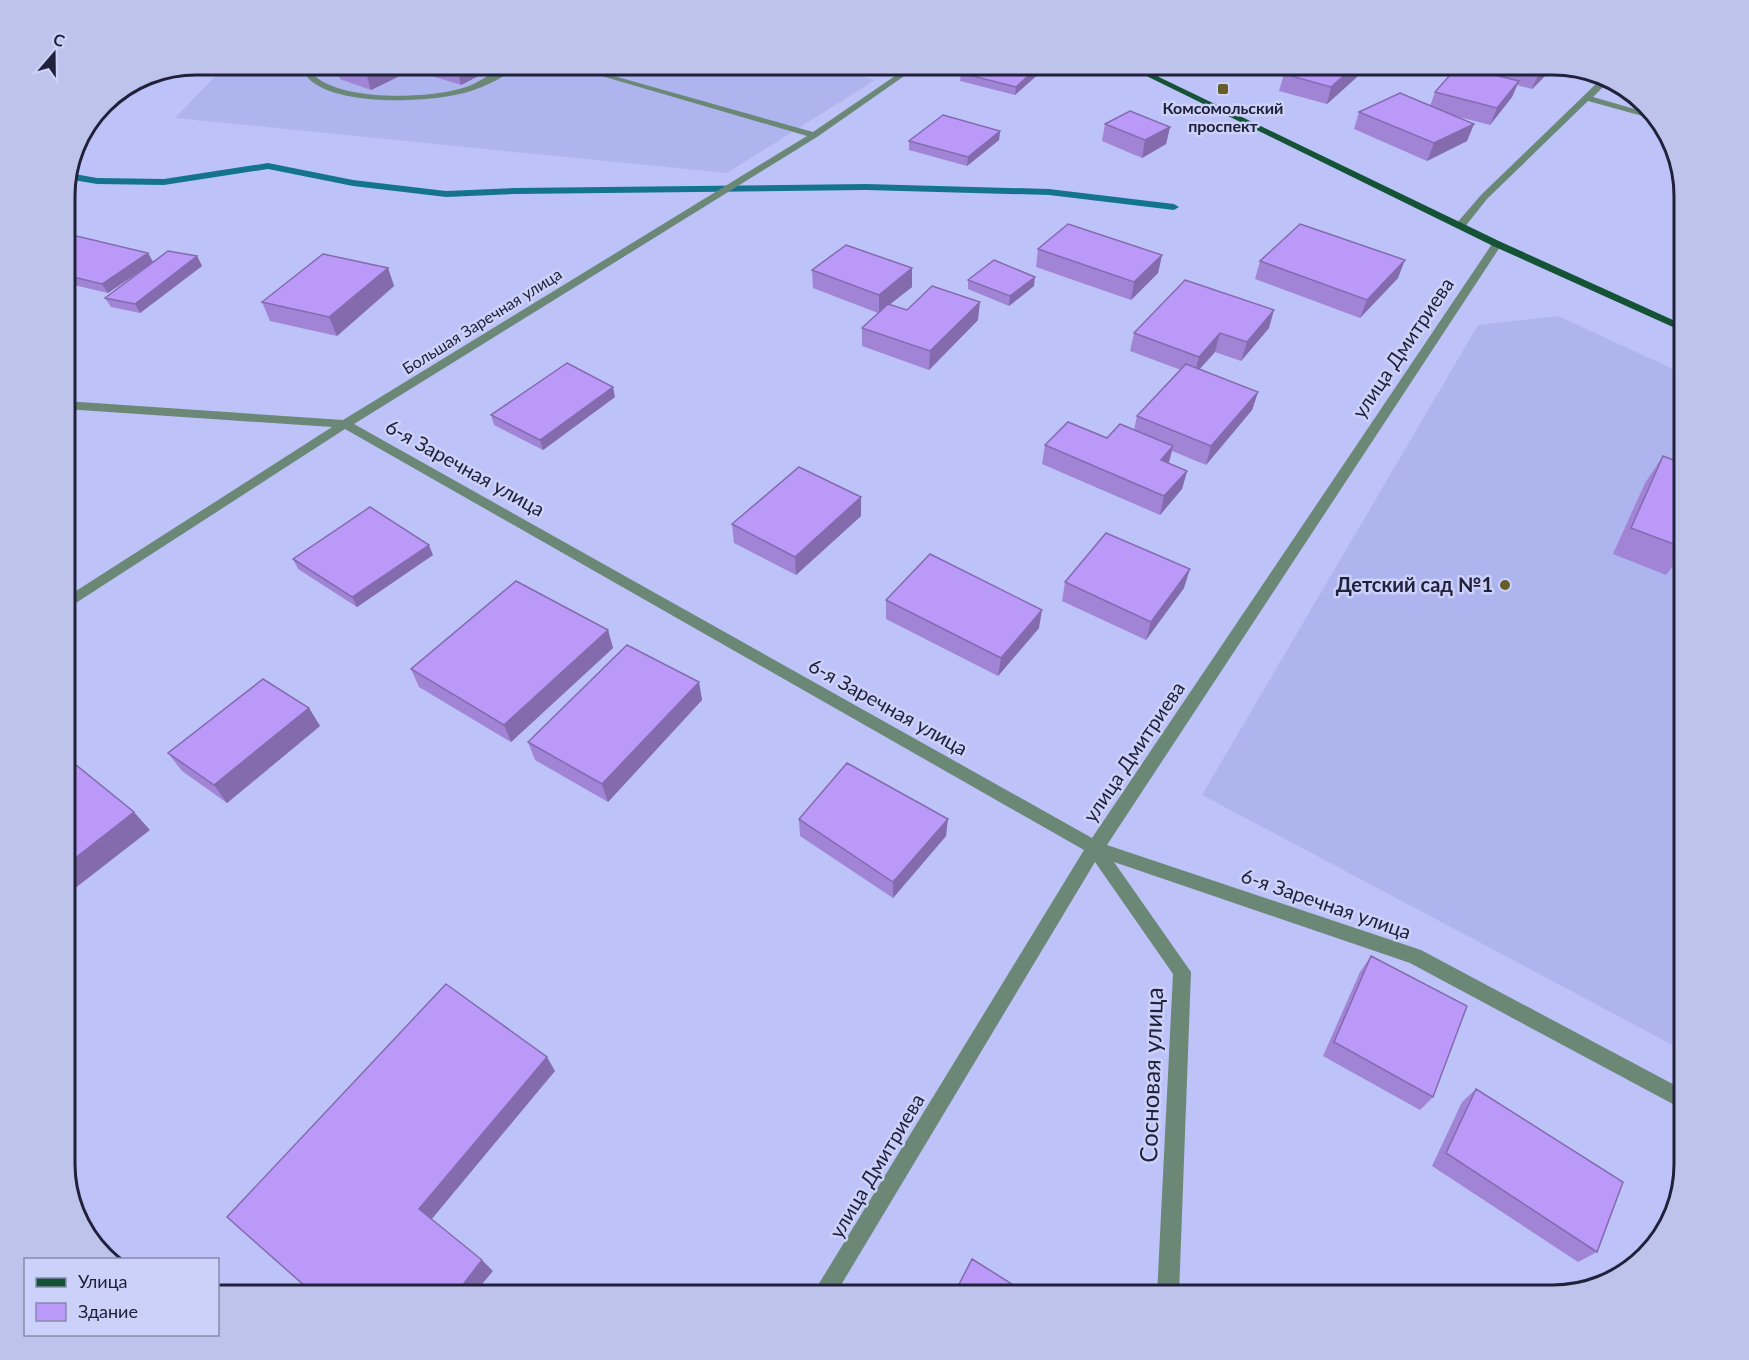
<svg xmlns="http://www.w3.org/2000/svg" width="1749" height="1360" viewBox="0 0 1749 1360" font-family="Lato,sans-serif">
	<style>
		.built { fill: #aeb5ee }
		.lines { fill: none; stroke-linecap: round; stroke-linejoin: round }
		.stream { fill: #147490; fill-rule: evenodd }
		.minor { fill: #6b8877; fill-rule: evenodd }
		.major { fill: #145336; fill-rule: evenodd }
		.wall { fill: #a184d6 }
		.shaded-wall { fill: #836bae }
		.building { fill: #bb99f9; stroke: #836bae; stroke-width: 1.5 }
		.poi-dot { fill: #665d29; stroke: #ccd1fa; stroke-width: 2 }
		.labels { text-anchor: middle; stroke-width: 5; stroke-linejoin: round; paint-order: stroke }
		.far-poi-label { font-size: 16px; font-weight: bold; fill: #20223b; stroke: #ccd1fa }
		.far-street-label { font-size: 16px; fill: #20223b; stroke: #ccd1fa }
		.street-label { font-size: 20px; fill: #20223b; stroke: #ccd1fa }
		.poi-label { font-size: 20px; font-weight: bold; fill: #20223b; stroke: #ccd1fa; text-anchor: end }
		.near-street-label { font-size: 24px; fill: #20223b; stroke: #ccd1fa }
		.rim { fill: none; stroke: #20223b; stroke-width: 3 }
	</style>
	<rect width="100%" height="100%" fill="#bdc3f8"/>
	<path class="built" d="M226,65H827L875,80L727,173L175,118Z
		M1558,316L1684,374V1051L1202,795L1478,325Z"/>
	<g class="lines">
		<path class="stream" d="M268,163L353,180L446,191L515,188L866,184L1049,189L1174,204L1179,207L1174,210L1049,195L866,190L515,194L446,197L353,186L268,169L164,185L97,184L67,179L69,173L97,178L164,179Z"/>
		<path class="minor" d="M299,65H307C309,68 312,73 315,76C343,102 435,99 469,86C485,80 502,63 519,65C507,76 487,86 471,91C434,103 340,107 310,80C306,76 302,70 299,65Z
			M564,65H575L813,132L911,65H920L817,137L354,424L1092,838L1492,244L1501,242L1502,244L1107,845L1421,950L1684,1090V1110L1410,963L1114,862L1191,972L1179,1295H1157L1173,974L1095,862L835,1295H812L1084,850L345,429L65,610V598L332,427L65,409V401L343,420L807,136Z
			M1600,80L1607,83L1593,97L1652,114L1657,120L1588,101L1487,199L1464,228H1456V224L1481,195Z"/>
		<path class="major" d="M1124,65H1134L1501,242L1684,325V332L1493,246Z"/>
	</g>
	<path class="wall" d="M335,64H491L492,69L461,85L412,70L371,90L340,79Z
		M972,64H1044L1043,70L1015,95L960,81L961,73Z
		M1296,64H1361L1357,77L1327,104L1279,91L1284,74Z
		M1449,64H1551L1547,74L1532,89L1517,85L1512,97L1490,125L1455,116L1474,124L1467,141L1427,161L1354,129L1359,112L1430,106L1435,92L1455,69L1448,67Z
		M1105,124L1170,127L1166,144L1142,158L1102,141Z
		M1000,131L999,140L967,166L909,150V141Z
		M65,240L148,253L153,262L197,256L202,266L140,313L111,307L105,298L150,265L108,293L65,283Z
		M1038,249L1162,255L1158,273L1131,300L1036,267Z
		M1260,261L1398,278L1360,318L1255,279Z
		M388,268L394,286L337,336L270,321L262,302Z
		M812,270L912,287L890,304L907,310L978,320L929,370L862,346V328L878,313L813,288Z
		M968,280L1034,286L1009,306L968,289Z
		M1269,328L1241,361L1215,352L1200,369L1258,392L1252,410L1206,465L1172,451L1169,463L1187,471L1182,489L1160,515L1042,464L1045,445L1107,438L1134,430L1137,416L1181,370L1130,351L1134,333Z
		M615,397L543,450L494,425L491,415Z
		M1663,456L1684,464V559L1680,557L1666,575L1613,554L1645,483Z
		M861,516L796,575L734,543L732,524Z
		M433,555L357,607L298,569L293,559Z
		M1065,582L1184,588L1146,640L1062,601Z
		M886,600L1039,628L998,676L886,619Z
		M608,630L613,648L511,742L419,687L411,669Z
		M699,682L702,700L608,802L535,760L528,742Z
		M309,708L320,726L227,803L182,771L168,753Z
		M799,819L946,836L893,898L800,836Z
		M1371,956L1433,1097L1420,1110L1323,1056L1360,972Z
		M1476,1089L1597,1252L1578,1262L1432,1166L1462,1102Z"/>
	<path class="shaded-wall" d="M384,64H411L412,70L371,90L366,73Z
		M465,64H491L492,69L461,85L457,69Z
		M1041,64H1044L1043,70L1015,95L1016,87Z
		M1357,64H1361L1357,77L1327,104L1331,87Z
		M1547,64H1551L1547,74L1532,89L1539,73Z
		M1519,81L1512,97L1490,125L1497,108Z
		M1474,124L1467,141L1427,161L1434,143Z
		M1170,127L1166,144L1142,158L1145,140Z
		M1000,131L999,140L967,166L968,157Z
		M148,253L153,262L108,293L102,284Z
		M1162,255L1158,273L1131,300L1134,282Z
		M197,256L202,266L140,313L135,304Z
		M1405,260L1398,278L1360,318L1367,300Z
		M388,268L394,286L337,336L329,317Z
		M912,268V287L879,313V295Z
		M1035,277L1034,286L1009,306L1010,296Z
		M980,302L978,320L929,370L930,351Z
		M1274,310L1269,328L1241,361L1247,342Z
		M1220,333L1215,352L1194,375L1199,357Z
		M613,387L615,397L543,450L540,440Z
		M1258,392L1252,410L1206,465L1211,446Z
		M1173,446L1168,465L1161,460Z
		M1187,471L1182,489L1160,515L1164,496Z
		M861,497V516L796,575L795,557Z
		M429,545L433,555L357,607L352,597Z
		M1190,569L1184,588L1146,640L1151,622Z
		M1042,610L1039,628L998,676L1001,658Z
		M608,630L613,648L511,742L504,725Z
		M699,682L702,700L608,802L602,784Z
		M309,708L320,726L227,803L214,785Z
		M134,812L150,830L65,896V866Z
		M948,819L946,836L893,898V882Z
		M547,1057L555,1071L431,1220L419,1209Z
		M482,1260L493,1271L473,1295H455Z"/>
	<path class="building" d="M340,64H384L366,73Z
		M444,64H465L457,69Z
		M972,64H1041L1016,87L961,73Z
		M1296,64H1357L1331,87L1284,74Z
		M1507,64H1547L1539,73Z
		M1458,66L1519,81L1497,108L1435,92Z
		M1400,93L1474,124L1434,143L1359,112Z
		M1130,111L1170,127L1145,140L1105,124Z
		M943,115L1000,131L968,157L909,141Z
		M1068,224L1162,255L1134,282L1038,249Z
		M1300,224L1405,260L1367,300L1260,261Z
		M72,235L148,253L102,284L65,275V240Z
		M846,245L912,268L879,295L812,270Z
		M168,251L197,256L135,304L105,298Z
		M323,254L388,268L329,317L262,302Z
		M994,260L1035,277L1010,296L968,280Z
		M1185,280L1274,310L1247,342L1220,333L1199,357L1134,333Z
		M932,286L980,302L930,351L862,328L888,304L907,310Z
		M567,363L613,387L540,440L491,415Z
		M1186,364L1258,392L1211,446L1137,416Z
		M1068,422L1107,438L1120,424L1173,446L1161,460L1187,471L1164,496L1045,445Z
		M1663,456L1684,464V548L1631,528Z
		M799,467L861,497L795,557L732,524Z
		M370,507L429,545L352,597L293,559Z
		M1106,533L1190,569L1151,622L1065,582Z
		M930,554L1042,610L1001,658L886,600Z
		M516,581L608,630L504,725L411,669Z
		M627,645L699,682L602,784L528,742Z
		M263,679L309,708L214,785L168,753Z
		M65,756L134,812L65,866Z
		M847,763L948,819L893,882L799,819Z
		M1371,956L1467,1006L1433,1097L1334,1042Z
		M446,984L547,1057L419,1209L482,1260L455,1295H315L227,1217Z
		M1476,1089L1623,1182L1597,1252L1446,1153Z
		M972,1259L1031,1296H953Z"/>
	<g class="poi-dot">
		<rect x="1217" y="83" width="12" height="12" rx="3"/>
		<circle cx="1505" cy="585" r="6"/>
	</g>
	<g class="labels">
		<g class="far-poi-label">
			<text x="1223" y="114">Комсомольский<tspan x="1223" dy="18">проспект</tspan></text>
		</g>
		<g class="far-street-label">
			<text transform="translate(482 321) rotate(-32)" y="6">Большая Заречная улица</text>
		</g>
		<g class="street-label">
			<text transform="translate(1403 348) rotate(-56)" y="7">улица Дмитриева</text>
			<text transform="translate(465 468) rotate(29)" y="7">6-я Заречная улица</text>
			<text transform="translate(888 707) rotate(29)" y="7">6-я Заречная улица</text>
			<text transform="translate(1134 752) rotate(-56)" y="7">улица Дмитриева</text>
			<text transform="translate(1326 904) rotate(19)" y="7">6-я Заречная улица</text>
			<text transform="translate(877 1166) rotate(-59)" y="7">улица Дмитриева</text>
		</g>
		<g class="poi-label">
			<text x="1493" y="592">Детский сад №1</text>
		</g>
		<g class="near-street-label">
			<text transform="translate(1152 1075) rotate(-88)" y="8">Сосновая улица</text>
		</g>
	</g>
	<path d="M0 0H1749V1360H0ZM196 75H1553A121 121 0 0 1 1674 196V1164A121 121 0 0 1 1553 1285H196A121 121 0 0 1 75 1164V196A121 121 0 0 1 196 75Z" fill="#bec3eb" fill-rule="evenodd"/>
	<path class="rim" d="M196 75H1553A121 121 0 0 1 1674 196V1164A121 121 0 0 1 1553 1285H196A121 121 0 0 1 75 1164V196A121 121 0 0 1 196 75Z"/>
	<rect x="24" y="1258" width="195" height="78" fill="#ccd1fa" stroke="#878bae" stroke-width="1.5"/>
	<rect x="36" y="1278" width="30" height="9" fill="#145336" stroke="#878bae" stroke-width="1.5"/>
	<text x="78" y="1288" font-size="18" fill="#20223b">Улица</text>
	<rect x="36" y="1303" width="30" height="18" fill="#bb99f9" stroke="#878bae" stroke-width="1.5"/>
	<text x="78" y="1318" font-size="18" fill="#20223b">Здание</text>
	<g transform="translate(54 54) rotate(20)" stroke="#ccd1fa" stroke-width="4.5" paint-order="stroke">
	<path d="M0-4.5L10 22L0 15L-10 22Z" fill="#20223b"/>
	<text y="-9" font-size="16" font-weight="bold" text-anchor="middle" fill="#20223b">С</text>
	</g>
</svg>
